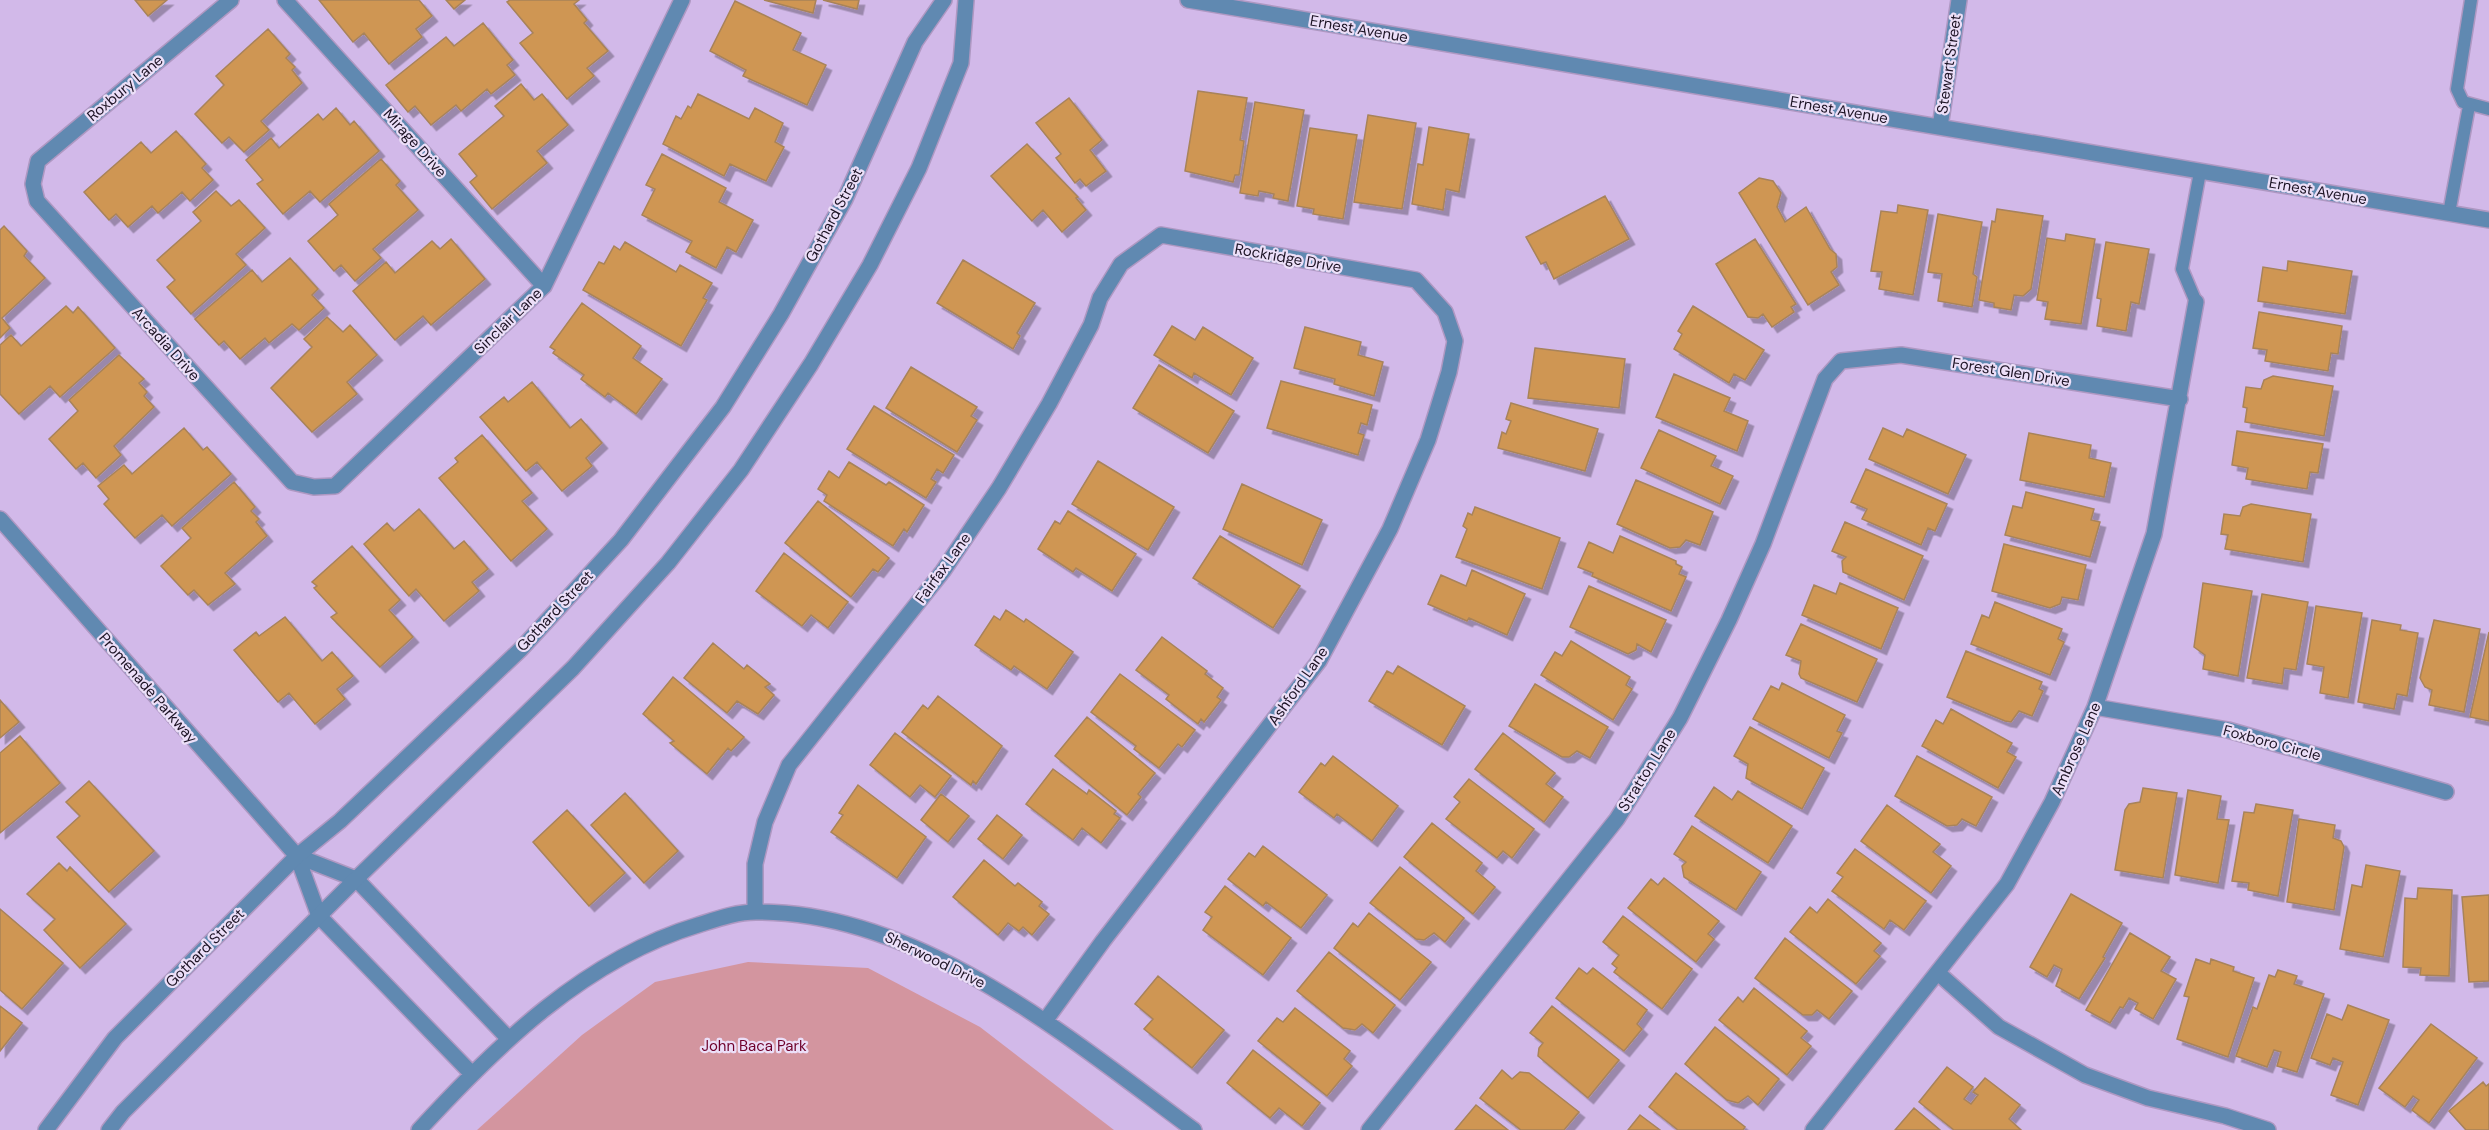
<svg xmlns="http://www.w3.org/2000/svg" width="2489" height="1130" viewBox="0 0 2489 1130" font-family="'DM Sans',sans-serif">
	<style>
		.green { fill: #d3959f }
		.building { fill: #cf9653; stroke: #a8835a; stroke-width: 1.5; filter: url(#shadow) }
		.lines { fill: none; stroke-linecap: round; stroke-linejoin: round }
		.service-casing { stroke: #ae98c2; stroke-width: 15 }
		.minor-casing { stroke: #ae98c2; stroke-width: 18 }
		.tertiary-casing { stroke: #ae98c2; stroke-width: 18 }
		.service { stroke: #6089b1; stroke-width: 12 }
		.minor { stroke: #6089b1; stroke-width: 15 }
		.tertiary { stroke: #6089b1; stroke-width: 15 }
		.labels { text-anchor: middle; stroke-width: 4.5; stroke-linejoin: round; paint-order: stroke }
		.street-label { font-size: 15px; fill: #1c1324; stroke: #ecdff8 }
		.park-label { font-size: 15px; fill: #6e002a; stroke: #ecdff8 }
	</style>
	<defs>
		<filter id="shadow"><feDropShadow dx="5.5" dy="5.5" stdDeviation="0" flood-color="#0004"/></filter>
	</defs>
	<rect width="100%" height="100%" fill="#d2b9e9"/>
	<path class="green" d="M748,962L868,968L980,1027L1114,1130H477L582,1035L655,982Z"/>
	<path class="building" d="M135,0H167L148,16Z
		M319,0H419L432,16L416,29L422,37L389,64L364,33L353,42Z
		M446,0H465L454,9Z
		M510,0H579L574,4L587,20L584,23L608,51L587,68L594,76L567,99L520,43L533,33L507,2Z
		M764,0H816L813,13Z
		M823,0H859L857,9Z
		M735,1L801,33L793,50L826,65L807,105L743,76L746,70L710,51Z
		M483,23L513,60L507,65L515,75L491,94L487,89L461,111L456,105L431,125L415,106L408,112L386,85L446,37L454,46Z
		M268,29L290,54L286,58L295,67L292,70L302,83L261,121L269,130L244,152L229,137L222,143L195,114L224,85L216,76Z
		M521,84L534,100L542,94L568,125L537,151L547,163L492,209L470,182L477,176L459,154L504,116L495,106Z
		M1198,91L1247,98L1240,140L1244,141L1239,175H1235L1233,182L1185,171Z
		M698,94L749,119L755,108L783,123L775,142L784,147L766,181L730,164L724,176L663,144L676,116L681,119L688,106L691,108Z
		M1069,98L1102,140L1090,150L1106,171L1086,186L1080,179L1075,183L1056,158L1061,154L1036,123Z
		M1255,102L1304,110L1288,201L1273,198L1274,194L1259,191L1258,196L1240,193Z
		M336,108L350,125L354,121L379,151L320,202L310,191L283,214L257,184L263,180L246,160L271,138L279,148L318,114L323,120Z
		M1368,115L1416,123L1402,209L1354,202Z
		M1429,127L1469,134L1459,192L1446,189L1443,210L1412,204L1418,164L1423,165Z
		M1310,128L1357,135L1343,219L1313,214L1314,209L1297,206Z
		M176,131L206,164L202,168L213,180L190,201L182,192L158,213L152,206L128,227L116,214L109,220L84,192L141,142L151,153Z
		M1027,144L1078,197L1076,198L1086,210L1062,232L1043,210L1032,221L991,176Z
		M662,154L726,188L719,202L753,220L736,252L727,247L716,268L686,252L692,241L642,215L655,189L646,185Z
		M381,159L400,181L396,185L418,210L373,249L381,258L355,281L341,265L334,271L308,241L338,215L329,204Z
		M1759,178L1773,181L1781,193L1777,207L1785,222L1806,207L1830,249L1836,254L1837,267L1831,272L1839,285L1808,305L1739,193Z
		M216,191L231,206L239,200L265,228L236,254L246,265L191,314L167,287L175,280L157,260L201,221L193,212Z
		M1605,196L1629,239L1554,279L1546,262L1541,264L1526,237Z
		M1898,205L1928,210L1913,295L1879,289L1882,272L1871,271L1881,211L1897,213Z
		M1997,209L2043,216L2031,289L2023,296L2014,295L2011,310L1994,307V303L1979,300L1992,221L1995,222Z
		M1938,214L1982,222L1973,274L1977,277L1972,307L1938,301L1942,274L1928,272Z
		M4,226L27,251L24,256L45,278L2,318L10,328L0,338V230Z
		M2066,234L2095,239L2081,324L2045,319L2048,302L2037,300L2047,238L2065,241Z
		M451,239L485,279L431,325L423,316L395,340L353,291L386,262L395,273L432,241L440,249Z
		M1755,239L1796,304L1791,307L1794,312L1772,327L1763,314L1758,318L1748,317L1716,264Z
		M625,242L676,272L680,265L712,283L703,298L707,300L681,346L583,290L599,262L604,264L614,246L620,250Z
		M2106,242L2149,249L2139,304L2131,302L2126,331L2097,326L2101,299L2097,298Z
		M290,258L318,289L312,295L324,308L299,330L292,324L269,343L265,338L240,359L224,341L219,345L195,319L252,270L262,282Z
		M963,260L1035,303L1017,333L1020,336L1013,349L937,303Z
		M2288,261L2352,271L2345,314L2258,301L2263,267L2287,271Z
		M582,303L641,346L633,358L662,379L636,414L608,393L605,397L581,379L584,375L553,353L555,350L550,347Z
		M66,306L73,313L78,307L115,348L60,397L50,386L19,414L0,394V345L11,335L21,346Z
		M1693,306L1764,350L1745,380L1734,374L1729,383L1674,349L1682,334L1678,331Z
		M2259,312L2342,326L2338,354L2331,353L2328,371L2265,361L2267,350L2253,348Z
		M327,317L343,332L350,325L377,355L347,382L357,394L312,432L271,388L312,347L304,339Z
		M1172,326L1195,340L1203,327L1253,358L1231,395L1194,373L1192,378L1154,355Z
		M1305,327L1361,342L1358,355L1383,362L1374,396L1334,384L1335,379L1294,368Z
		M1535,348L1625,359L1619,408L1528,398Z
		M119,355L144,379L139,383L147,392L144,396L154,407L114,446L121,455L96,478L83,463L76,469L49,439L78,411L69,400Z
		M1159,365L1234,411L1208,453L1133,408Z
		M911,367L977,407L971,416L977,420L957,452L886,408Z
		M1674,374L1730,398L1724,411L1748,421L1737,451L1656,417Z
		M2273,376L2333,386L2324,436L2245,422L2247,408L2243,407L2246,387L2261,389L2264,380Z
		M1281,381L1372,405L1367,425L1361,423L1358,433L1364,435L1358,455L1267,428Z
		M532,382L570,428L581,419L602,443L586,458L592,466L562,491L537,462L526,471L480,417L504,397L508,402Z
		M1511,403L1598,429L1585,471L1498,448L1502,432L1506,434L1511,421L1506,419Z
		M874,406L954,455L943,473L937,469L931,479L936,482L926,498L847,449Z
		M184,428L203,450L207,447L231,474L172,526L162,515L135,538L104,504L109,499L98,486L124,465L132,474Z
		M1883,428L1903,437L1907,429L1966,455L1948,494L1869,459Z
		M1659,430L1716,456L1711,466L1733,476L1720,504L1641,468Z
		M2237,431L2323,444L2318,473L2310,472L2307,489L2246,479L2248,468L2232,465Z
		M2029,433L2091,445L2089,458L2111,463L2104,497L2020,480Z
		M482,435L532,493L522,501L547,529L511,561L439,478L458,462L455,458Z
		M1098,461L1174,507L1148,550L1072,504Z
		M849,462L886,485L889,482L924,505L907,532L904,529L893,546L824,501L827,495L818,489L829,471L839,478Z
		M1866,469L1947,504L1935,531L1928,528L1921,545L1862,519L1867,509L1851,502Z
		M1636,480L1713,512L1700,545L1686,540L1680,547L1670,548L1617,524Z
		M234,482L255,507L251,511L259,519L256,522L267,536L225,573L235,584L208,605L194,590L188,595L161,566L191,538L182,528Z
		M1242,484L1322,520L1302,565L1223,529Z
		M2026,492L2094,509L2091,520L2100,522L2090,557L2005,535L2013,506L2022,508Z
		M818,501L889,558L878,572L873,569L851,597L785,543Z
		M2251,504L2311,514L2303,562L2225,549L2228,535L2221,534L2224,514L2240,516L2243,507Z
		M1475,507L1560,538L1542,589L1456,557L1467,529L1463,526L1468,513L1472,515Z
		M419,509L454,549L464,541L488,569L472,582L479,591L444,621L416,589L409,596L364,544L387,523L394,531Z
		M1068,511L1136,554L1112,591L1076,568L1073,572L1038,549L1055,521L1060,524Z
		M1845,522L1923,556L1904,600L1843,572L1842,561L1846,557L1832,551Z
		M1220,536L1300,586L1273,628L1193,578Z
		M1620,536L1676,561V564L1682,567L1679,574L1686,577L1671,611L1592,576L1593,573L1578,567L1589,542L1613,553Z
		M2004,544L2086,565L2078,600L2062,597L2060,604L2050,608L1992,591Z
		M352,546L400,600L389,610L413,637L380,667L331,617L337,613L314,588L317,586L312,582Z
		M784,553L848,602L828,628L811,615L802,626L756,591Z
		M1472,570L1525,594L1507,635L1469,618L1467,621L1428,604L1441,575L1466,586Z
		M1840,583L1898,608L1881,649L1802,615L1814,585L1836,594Z
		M2203,583L2252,591L2238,676L2203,669L2205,655L2194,647Z
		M1589,586L1666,620L1651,652L1637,644L1636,650L1628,654L1570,627Z
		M2262,594L2308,602L2296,670L2284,668L2282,684L2247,678Z
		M1995,602L2062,629L2058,639L2064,642L2050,675L1971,644L1982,615L1989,618Z
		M2316,606L2362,613L2348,698L2320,693L2324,667L2307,664Z
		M1006,610L1024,622L1026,619L1073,652L1047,689L1014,666L1011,670L975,645L994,616L1000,620Z
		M285,617L322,661L332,652L353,676L337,689L345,699L315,724L289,693L278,702L234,650L256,632L259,636Z
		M2372,620L2401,625L2400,630L2418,633L2407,696L2397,694L2394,709L2358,702Z
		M2434,620L2480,629L2464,712L2429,705L2432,690L2425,687L2420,678Z
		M1801,624L1877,659L1857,702L1801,678L1799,674L1801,661L1786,655Z
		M2489,632V721L2470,717Z
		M1162,637L1207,671L1205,674L1223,688L1217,697L1221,700L1204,722L1201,719L1198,724L1166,699L1169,695L1136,670Z
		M1571,641L1630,677L1626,685L1632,689L1613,720L1541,675L1555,652L1562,656Z
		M713,643L744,669L747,665L770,684L765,687L774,695L758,714L737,701L727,713L684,678Z
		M1966,651L2042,682L2039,689L2043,691L2032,716L2019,711L2011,722L2005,721L1947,697Z
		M1398,666L1465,706L1442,745L1369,701L1387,671L1393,674Z
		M1120,674L1195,730L1182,747L1178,744L1159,768L1134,749L1136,746L1091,712Z
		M673,677L744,737L731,751L728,748L707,774L670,743L674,741L643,714Z
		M1782,683L1845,715L1837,731L1842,733L1829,758L1753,719L1771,686L1779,690Z
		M1535,684L1608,727L1590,758L1577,751L1569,757H1562L1509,726Z
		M938,696L1002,746L976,784L973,781L971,785L902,732L923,705L928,709Z
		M0,700L19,722L0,738Z
		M1951,709L2012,743L2007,752L2016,757L1998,788L1922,746L1936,720L1943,724Z
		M1087,717L1155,773L1138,794L1141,797L1127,815L1055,756Z
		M1750,727L1824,768L1802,809L1746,778L1748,764L1734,756Z
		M895,733L951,776L935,797L920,785L910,797L870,765Z
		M1503,733L1555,773L1546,784L1563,797L1544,822L1475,769Z
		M20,736L60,783L0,833V753Z
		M1333,756L1398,806L1372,841L1337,814L1334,818L1299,792L1321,763L1325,766Z
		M1917,756L1992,797L1976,826L1962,819L1957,825L1947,826L1895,796Z
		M1053,769L1087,794L1089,790L1116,811L1114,814L1120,818L1101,843L1082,828L1073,840L1026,804Z
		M1469,779L1534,829L1512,858L1503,851L1497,858L1446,819L1460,802L1454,797Z
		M89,781L154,851L109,892L57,837L80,816L66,802Z
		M858,785L926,837L897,878L831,832L843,815L839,813Z
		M1714,787L1732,800L1738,791L1792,826L1768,863L1695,816Z
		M2143,788L2177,793L2163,878L2115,870L2125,810L2129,804L2140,802Z
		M2188,790L2221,796L2217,819L2229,820L2218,883L2175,875Z
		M625,793L678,851L644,883L591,825Z
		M941,794L969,816L948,842L921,820Z
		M2256,804L2293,810L2278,896L2248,890L2249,883L2232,881L2244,812L2254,813Z
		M1887,805L1940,844L1933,852L1951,866L1931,893L1861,841Z
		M567,810L625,873L589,906L533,842Z
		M997,815L1022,835L1003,859L978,839Z
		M2299,819L2335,825L2333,838L2341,841L2344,847L2334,910L2287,902Z
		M1432,823L1482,863L1476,871L1495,887L1473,914L1404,857Z
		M1692,826L1761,872L1736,910L1684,877L1682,866L1686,862L1674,854Z
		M1263,846L1327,895L1301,928L1266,902L1263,906L1228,879L1249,853L1255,857Z
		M1855,849L1926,901L1904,930L1890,920L1884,929L1832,891L1843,877L1837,873Z
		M984,860L1015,886L1018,883L1042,902L1039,906L1049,914L1032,935L1023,927L1019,931L1008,923L998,935L953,897Z
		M59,863L67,871L70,867L126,924L80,968L44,930L55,919L27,894Z
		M2366,865L2400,871L2383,957L2340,949L2352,885L2362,887Z
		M1400,867L1464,918L1445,942L1434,933L1424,940L1416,939L1370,903Z
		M1664,878L1719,921L1708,934L1714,939L1696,962L1628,908L1651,879L1658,885Z
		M1225,886L1291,938L1263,975L1203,930L1212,917L1205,912Z
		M2418,888L2452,890L2449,976L2420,975L2421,968L2403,967L2405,898L2417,899Z
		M2071,894L2122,923L2103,957L2105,958L2079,999L2056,986L2062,969L2054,965L2047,977L2030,967Z
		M2489,895V981L2469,982L2462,897Z
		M1828,899L1881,943L1874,951L1880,956L1856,984L1790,932L1810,907L1817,913Z
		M0,909L63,963L22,1009L0,990Z
		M1369,913L1431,962L1400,1000L1334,948L1353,923L1358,927Z
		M1623,916L1692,969L1662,1009L1614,972L1617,968L1612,964L1619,955L1603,942Z
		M2130,933L2170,957L2161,971L2176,979L2153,1019L2135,1009L2138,1003L2129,998L2123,1008L2120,1007L2110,1023L2086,1010Z
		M1785,938L1852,991L1829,1019L1817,1010L1812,1015H1803L1755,978Z
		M1329,952L1395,1005L1373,1033L1362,1024L1355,1030L1343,1028L1297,991Z
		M2196,959L2210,964L2211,959L2234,967L2233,971L2254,978L2228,1057L2177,1039L2189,997L2184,996Z
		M1579,968L1587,974L1593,968L1647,1010L1637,1024L1642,1029L1624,1051L1556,998Z
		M2278,970L2297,976L2294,984L2324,994L2297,1072L2277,1066L2281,1052L2274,1050L2267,1067L2236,1056L2253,1007L2257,1009L2269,975L2275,977Z
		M1158,976L1224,1030L1192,1068L1144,1029L1153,1019L1135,1004Z
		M1754,988L1807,1031L1801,1038L1811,1046L1787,1075L1719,1020L1738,997L1743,1002Z
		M2348,1005L2389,1020L2358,1105L2331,1095L2343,1062L2333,1058L2330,1065L2311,1058L2327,1014L2342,1020Z
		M0,1006L22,1023L0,1051Z
		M1552,1006L1619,1060L1588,1098L1538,1056L1539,1048L1543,1043L1530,1033Z
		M1295,1008L1350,1051L1344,1059L1352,1066L1327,1096L1258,1041L1277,1018L1283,1022Z
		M2431,1024L2477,1058L2429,1123L2412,1110L2419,1100L2413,1096L2405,1107L2379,1088Z
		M1715,1027L1779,1079L1758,1105L1748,1096L1738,1103L1727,1100L1685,1064Z
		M1253,1050L1320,1103L1302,1126L1279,1108L1270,1118L1227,1083Z
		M1947,1067L1973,1087L1964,1099L1971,1104L1978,1095L1973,1092L1985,1078L2020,1105L2009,1119L2021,1130H1954L1919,1102Z
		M1502,1070L1512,1079L1520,1072L1529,1073L1579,1112L1564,1130H1521L1480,1098Z
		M1676,1073L1745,1127L1743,1130H1678L1649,1107Z
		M2483,1082L2486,1086L2489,1084V1130H2466L2449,1111Z
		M1476,1105L1508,1130H1455Z
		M1914,1108L1940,1130H1895Z
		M1640,1115L1660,1130H1628Z"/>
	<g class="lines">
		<defs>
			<path id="service" d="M2471,0L2457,89L2463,102L2489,109
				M2449,213L2469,106
				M2196,302L2182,269L2200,172"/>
			<path id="minor" d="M231,0L38,161L33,184L37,201L292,482L314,487L335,486L544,286L682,0
				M285,0L544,286
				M1188,0L2489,220
				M1940,127L1959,0
				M2095,707L2228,730L2446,792
				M297,856L356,879L509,1039
				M297,856L319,916L472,1074
				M755,912V864L765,822L789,765L943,571L999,488L1049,404L1091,325L1100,298L1121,264L1161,235L1416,280L1445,312L1455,341L1449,372L1428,440L1390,529L1319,661L1103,941L1045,1021
				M1938,973L1999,1027L2085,1075L2148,1098L2225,1116L2268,1130
				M419,1130C497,1045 585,959 698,925C717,919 736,912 756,912C919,911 1069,1038 1194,1130
				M1369,1130L1617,819L1680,718L1729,620L1763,544L1825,379L1841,361L1901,355L2180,399
				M1813,1130L2007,884L2052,802L2095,707L2154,534L2196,302"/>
			<path id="tertiary" d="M0,519L297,856
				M46,1130L115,1038L297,856L340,821L521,649L621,540L723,407L781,314L845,199L915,42L944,0
				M109,1130L123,1112L356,879L573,668L668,563L741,470L811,364L870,265L919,168L961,63L966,0"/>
		</defs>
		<use href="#service" class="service-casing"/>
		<use href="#minor" class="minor-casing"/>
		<use href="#tertiary" class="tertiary-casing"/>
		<use href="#service" class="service"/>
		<use href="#minor" class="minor"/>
		<use href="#tertiary" class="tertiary"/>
	</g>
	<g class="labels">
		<g class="street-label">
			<text transform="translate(1359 29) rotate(10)" y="5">Ernest Avenue</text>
			<text transform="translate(1949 64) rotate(-82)" y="5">Stewart Street</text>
			<text transform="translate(125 88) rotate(-40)" y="5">Roxbury Lane</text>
			<text transform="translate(1839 110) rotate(10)" y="5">Ernest Avenue</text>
			<text transform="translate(415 143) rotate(48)" y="5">Mirage Drive</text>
			<text transform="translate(2318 191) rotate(10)" y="5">Ernest Avenue</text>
			<text transform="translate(834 215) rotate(-62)" y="5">Gothard Street</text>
			<text transform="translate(1288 258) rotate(10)" y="5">Rockridge Drive</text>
			<text transform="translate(508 321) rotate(-44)" y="5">Sinclair Lane</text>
			<text transform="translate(166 344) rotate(48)" y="5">Arcadia Drive</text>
			<text transform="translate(2011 372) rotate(9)" y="5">Forest Glen Drive</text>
			<text transform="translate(943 568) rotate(-54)" y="5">Fairfax Lane</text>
			<text transform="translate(555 611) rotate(-47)" y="5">Gothard Street</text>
			<text transform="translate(1298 686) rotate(-55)" y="5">Ashford Lane</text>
			<text transform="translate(148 688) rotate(49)" y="5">Promenade Parkway</text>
			<text transform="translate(2272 743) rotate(15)" y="5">Foxboro Circle</text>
			<text transform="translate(2076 749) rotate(-66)" y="5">Ambrose Lane</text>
			<text transform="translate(1647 770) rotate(-58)" y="5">Stratton Lane</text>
			<text transform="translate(205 948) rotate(-45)" y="5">Gothard Street</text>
			<text transform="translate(935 960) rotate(26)" y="5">Sherwood Drive</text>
		</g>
		<g class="park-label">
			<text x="754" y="1051">John Baca Park</text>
		</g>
	</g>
</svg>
